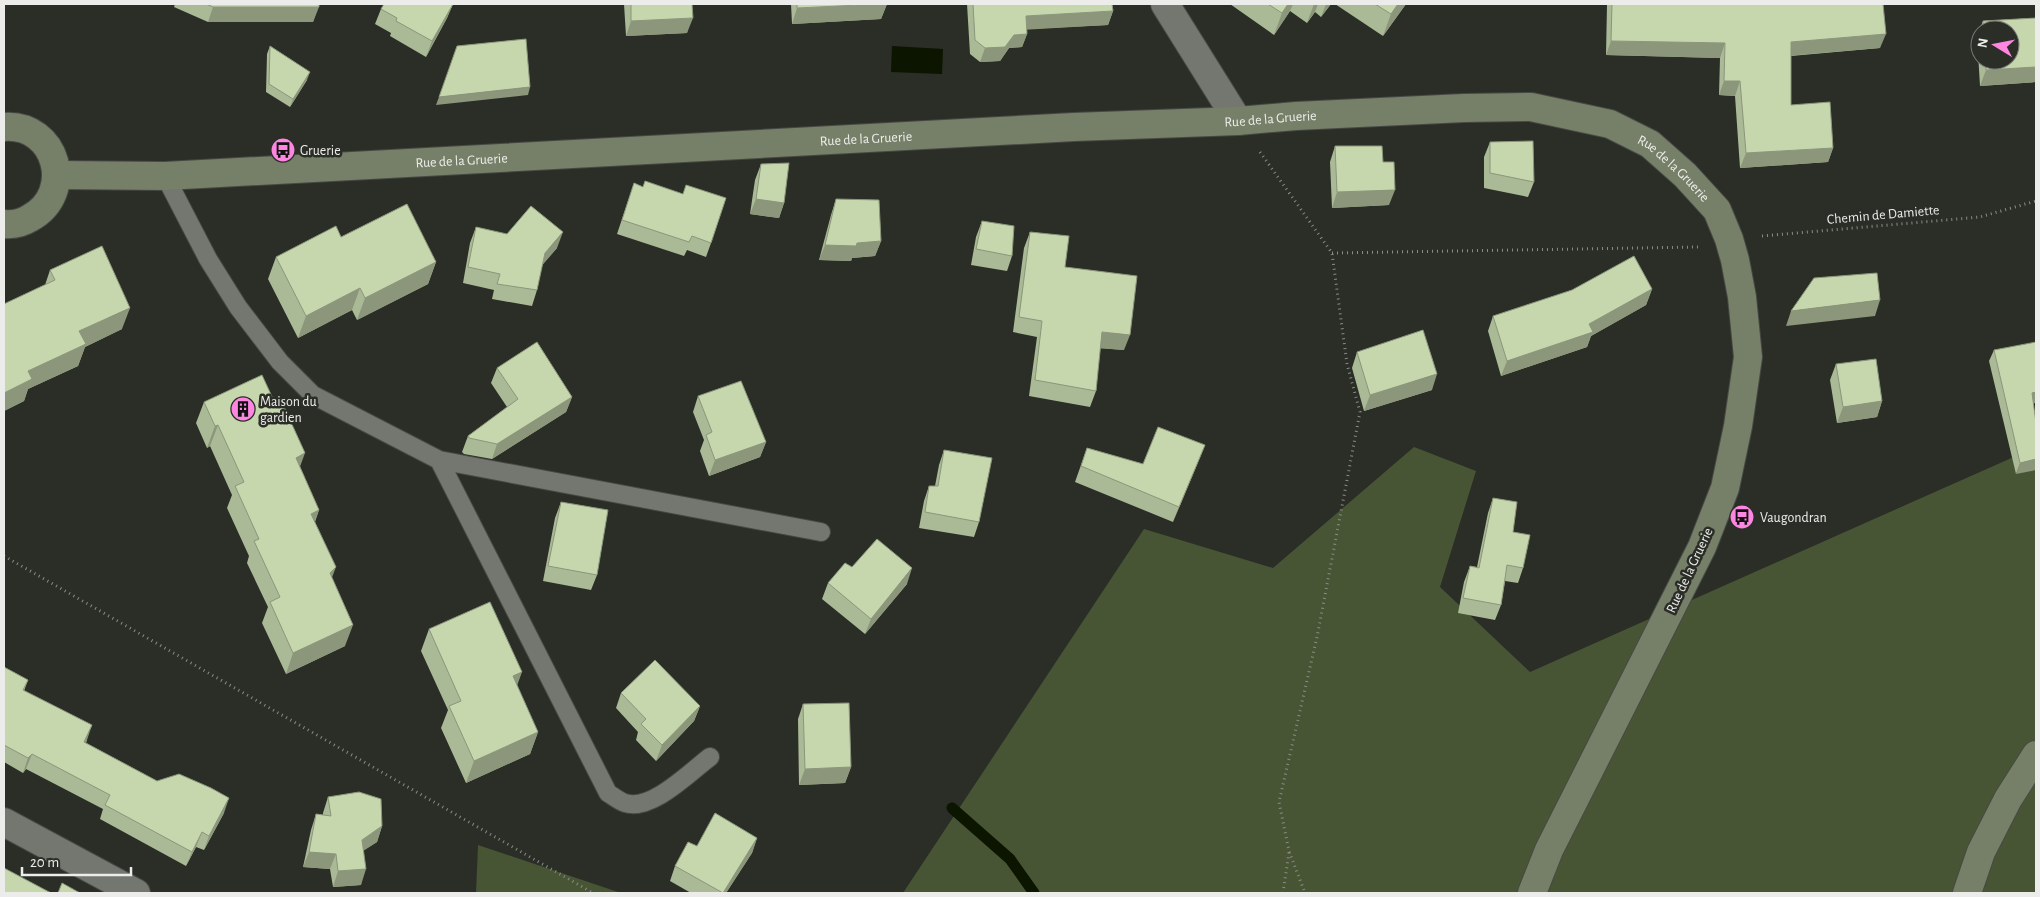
<svg xmlns="http://www.w3.org/2000/svg" width="2040" height="897" viewBox="0 0 2040 897" font-family="'Alegreya Sans',sans-serif">
	<style>
		.green { fill: #485535 }
		.water { fill: #0c1500 }
		.lines { fill: none; stroke-linecap: round; stroke-linejoin: round }
		.stream { stroke: #0c1500; stroke-width: 11 }
		.lane-casing { stroke: #474944; stroke-width: 20 }
		.street-casing { stroke: #474944; stroke-width: 30 }
		.secondary-casing { stroke: #474944; stroke-width: 30 }
		.path { stroke: #8a8c87; stroke-width: 3; stroke-dasharray: 1 4; stroke-linecap: butt }
		.lane { stroke: #747770; stroke-width: 18 }
		.street { stroke: #747770; stroke-width: 28 }
		.secondary { stroke: #767f67; stroke-width: 28 }
		.wall { fill: #aab996; fill-rule: evenodd }
		.shaded-wall { fill: #8b967a }
		.building { fill: #c6d7ae; stroke: #8b967a }
		.labels { text-anchor: middle; stroke-width: 5; stroke-linejoin: round; paint-order: stroke }
		.street-label { font-size: 14px; fill: #ecedea; stroke: #2b2d27 }
		.poi-label { font-size: 14px; fill: #ecedea; stroke: #2b2d27; text-anchor: start }
	</style>
	<rect width="100%" height="100%" fill="#2b2d27"/>
	<path class="green" d="M1414,447L1476,471L1440,587L1530,672L2036,447V893H903L1144,529L1273,568Z
		M478,845L621,893H476Z"/>
	<path class="water" d="M892,46L943,49L942,74L891,72Z"/>
	<g class="lines">
		<path class="stream" d="M952,808L1010,859L1034,893"/>
		<defs>
			<path id="lane" d="M165,176L208,259L238,307L280,362L313,395L439,460L821,532
				M439,460L608,793C613,796 619,801 625,803C651,812 690,772 710,757"/>
			<path id="street" d="M1165,4L1238,121
				M4,822L136,893"/>
			<g id="secondary">
				<path d="M4,127C57,123 76,193 30,218C22,223 13,225 4,224"/>
				<path id="s1" d="M57,175L165,176L1074,127L1238,121L1296,116L1464,108L1531,107L1610,124L1650,144L1685,175L1717,210L1729,239L1735,260L1742,297L1748,357L1738,426L1725,488L1702,547L1549,850L1532,893"/>
				<path d="M1967,893L1981,852L2008,799L2036,755"/>
			</g>
		</defs>
		<use href="#lane" class="lane-casing"/>
		<use href="#street" class="street-casing"/>
		<use href="#secondary" class="secondary-casing"/>
		<path class="path" d="M1260,152L1332,253L1347,364L1360,412L1317,637L1279,802L1289,851L1305,893
			M1762,236L1980,217L2036,201
			M1332,253L1698,247
			M4,556L593,893
			M1283,893L1289,852"/>
		<use href="#lane" class="lane"/>
		<use href="#street" class="street"/>
		<use href="#secondary" class="secondary"/>
	</g>
	<path class="wall" d="M175,4H319L313,22H208L174,7Z
		M453,4L447,18L426,57L390,36L391,33L375,24L381,9Z
		M624,4H692L687,33L626,36Z
		M791,4H887L881,19L792,24Z
		M967,4H1112L1113,11L1108,25L1027,29V34L1022,47L1009,48L1000,61L980,62L970,54Z
		M1230,4H1331L1321,17L1315,12L1307,23L1290,11L1274,35Z
		M1335,4H1406L1383,36Z
		M1607,4H1883L1880,48L1791,56V105L1833,148L1828,162L1740,168L1735,96L1719,95L1720,58L1606,55Z
		M2036,18V82L1980,86L1977,36L1983,21ZM1980,30H2010V60H1980Z
		M270,46L307,80L290,107L266,92L267,54Z
		M1490,142L1534,182L1528,197L1484,188V157Z
		M1335,146L1389,205L1332,208L1330,162Z
		M761,164L784,203L779,218L750,214L755,180Z
		M645,181L711,243L706,257L687,250L684,256L617,234L634,183L643,187Z
		M836,199L881,241L875,256L852,258L851,261L819,260L831,215Z
		M982,221L1012,256L1007,271L971,265L976,237Z
		M476,227L557,248L542,265L537,290L532,306L492,299L494,290L463,283L470,243Z
		M1030,232L1065,267L1124,350L1100,348L1096,391L1090,407L1029,396L1037,337L1013,332L1024,248Z
		M341,237L436,262L428,284L357,320L352,310L298,338L268,279L276,257Z
		M50,270L122,329L85,347L78,366L28,389L24,401L4,411V304L45,285Z
		M1652,289L1646,305L1591,336L1587,347L1501,376L1488,331L1493,316Z
		M1994,350L2036,403H2033L2036,423L2016,474L1989,361Z
		M1357,352L1432,390L1364,411L1352,368Z
		M1836,364L1882,401L1877,417L1837,423L1830,380Z
		M497,368L572,397L566,412L492,459L464,454L462,452L468,436L507,407L491,383Z
		M698,396L766,442L760,457L709,476L700,451L704,440L693,412Z
		M204,402L300,467L319,510L315,522L332,578L345,646L286,674L262,623L268,607L247,563L249,556L227,508L232,495L210,446L207,448L196,423Z
		M1205,445L1173,522L1075,482L1087,448L1143,464Z
		M944,450L979,522L974,537L919,528L924,501L929,486H935L939,465Z
		M1493,498L1513,532L1523,568L1518,583L1505,581L1501,605L1495,620L1458,613L1464,582L1470,566L1477,567L1488,513Z
		M561,502L597,575L591,590L543,581L555,518Z
		M852,567L907,584L865,634L822,599L828,583Z
		M429,629L538,732L530,754L466,783L441,728L448,710L421,651Z
		M4,667L28,680L24,691L87,740L86,743L157,781L224,813L204,850L196,847L186,866L100,819L103,809L26,769L23,773L4,762Z
		M621,693L700,706L694,721L656,761L636,740L638,732L616,708Z
		M803,704L851,767L845,783L799,785L798,719Z
		M328,797L382,826L377,842L364,850L361,885L333,887L330,869L303,867L311,830L316,814L323,815V813Z
		M757,838L752,853L726,893H691L670,881L675,866L697,846Z"/>
	<path class="shaded-wall" d="M453,4L447,18L426,57L432,41Z
		M880,4H887L881,19L792,24L797,8Z
		M1288,4H1293L1290,11L1274,35L1282,13Z
		M1314,4H1318L1315,12L1307,23Z
		M1326,4H1331L1321,17Z
		M1398,4H1406L1383,36L1391,14Z
		M213,7H319L313,22H208Z
		M1113,11L1108,25L1021,30L1026,16Z
		M693,18L687,33L626,36L631,21Z
		M1027,34L1022,47L1009,48L1000,61L980,62L985,48L1014,35Z
		M1886,34L1880,48L1786,56L1791,42Z
		M1611,41L1725,43L1720,58L1606,55Z
		M2036,67V82L1980,86L1986,70Z
		M310,72L307,80L290,107L293,99Z
		M1724,81H1740L1735,96L1719,95Z
		M530,87L528,95L436,105L439,97Z
		M1833,148L1828,162L1740,168L1746,153Z
		M1395,190L1389,205L1332,208L1337,192Z
		M756,199L784,203L779,218L750,214Z
		M563,232L557,248L539,269L545,253Z
		M881,241L875,256L852,258L851,261L819,260L825,245Z
		M436,262L428,284L357,320L365,298Z
		M360,288L352,310L298,338L306,316Z
		M1652,289L1646,305L1591,336L1587,347L1501,376L1507,361L1589,324Z
		M1880,300L1875,316L1786,326L1791,311Z
		M130,308L122,329L85,347L78,366L28,389L24,401L4,411V393L28,371L79,331Z
		M1102,332L1130,335L1124,350L1096,348Z
		M1437,374L1432,390L1364,411L1370,395Z
		M2036,392V403L2027,404L2032,393Z
		M572,397L566,412L492,459L497,444Z
		M1882,401L1877,417L1837,423L1843,407Z
		M218,425L210,446L207,448L215,426Z
		M766,442L760,457L709,476L715,460Z
		M1205,445L1199,460L1173,522L1179,507Z
		M305,453L297,475L296,458Z
		M2036,459V470L2016,474L2020,463Z
		M319,510L311,531V514Z
		M336,567L328,588L330,573Z
		M912,568L907,584L865,634L871,619Z
		M353,625L345,646L286,674L293,653Z
		M522,672L514,694L513,676Z
		M700,706L694,721L656,761L662,745Z
		M92,725L87,740L79,757L84,742Z
		M538,732L530,754L466,783L474,761Z
		M32,754L26,769L23,773L28,758Z
		M851,767L845,783L799,785L805,769Z
		M229,798L224,813L204,850L209,836Z
		M382,826L377,842L357,855L362,840Z
		M202,832L196,847L186,866L192,852Z
		M757,838L752,853L726,893H722Z
		M309,852L336,854L330,869L303,867Z
		M366,869L361,885L333,887L338,871Z"/>
	<path class="building" d="M206,4H319V7H213Z
		M384,4H453L432,41L396,21L397,18L381,9Z
		M631,4H692L693,18L631,21Z
		M797,4H880L797,8Z
		M973,4H1112L1113,11L1026,16L1027,34L1014,35L1005,47L985,48L975,40Z
		M1268,4H1288L1282,13Z
		M1375,4H1398L1391,14Z
		M1612,4H1883L1886,34L1791,42V105L1830,102L1833,148L1746,153L1740,81H1724L1725,43L1611,41Z
		M2036,18V67L1986,70L1985,60H2010V30H1983V21Z
		M526,39L530,87L439,97L457,46Z
		M270,46L310,72L293,99L269,84Z
		M1533,141L1534,182L1490,173V142Z
		M1335,146H1382L1383,162H1394L1395,190L1337,192Z
		M789,163L784,203L756,199L761,164Z
		M645,181L683,194L686,185L726,198L711,243L692,236L689,242L622,220L634,183L643,187Z
		M836,199L879,200L881,241L857,243L856,246L825,245Z
		M407,204L436,262L365,298L360,288L306,316L276,257L336,226L341,237Z
		M531,206L563,232L545,253L537,290L497,284L500,274L468,267L476,227L507,234Z
		M982,221L1014,226L1012,256L976,249Z
		M1030,232L1069,236L1065,267L1137,276L1130,335L1102,332L1096,391L1035,380L1042,321L1019,317Z
		M102,246L130,308L79,331L86,344L28,371L32,379L4,393V304L55,280L50,270Z
		M1634,256L1652,289L1589,324L1593,332L1507,361L1493,316L1572,290Z
		M1877,273L1880,300L1791,311L1814,278Z
		M1423,330L1437,374L1370,395L1357,352Z
		M537,342L572,397L497,444L469,438L468,436L518,399L497,368Z
		M2036,342V392L2032,393L2036,423V459L2020,463L1994,350Z
		M1876,359L1882,401L1843,407L1836,364Z
		M262,375L274,401L280,398L305,453L296,458L319,510L311,514L336,567L330,573L353,625L293,653L270,602L280,597L254,541L259,539L235,486L244,482L218,425L215,426L204,402Z
		M741,381L766,442L715,460L706,435L712,432L698,396Z
		M1158,427L1205,445L1179,507L1081,466L1087,448L1143,464Z
		M944,450L992,458L979,522L925,512L929,486H938Z
		M1493,498L1517,502L1513,532L1530,535L1523,568L1507,565L1501,605L1463,598L1470,566L1479,568Z
		M561,502L608,510L597,575L548,566Z
		M877,539L912,568L871,619L828,583L845,563L852,567Z
		M490,602L522,672L513,676L538,732L474,761L449,706L461,701L429,629Z
		M655,660L700,706L662,745L641,724L646,719L621,693Z
		M4,667L28,680L23,690L92,725L84,742L157,781L179,774L211,788L229,798L209,836L202,832L192,852L105,805L110,795L32,754L28,758L4,745Z
		M849,703L851,767L805,769L803,704Z
		M359,792L381,799L382,826L362,840L366,869L338,871L336,854L309,852L316,814L331,816L328,797Z
		M715,813L757,838L723,893L675,866L688,842L697,846Z
		M4,868L51,893H4Z
		M62,883L80,893H58Z"/>
	<defs>
		<symbol id="bus-disc" viewBox="-11 -11 22 22"><circle r="9.5" fill="#fd86e1" stroke="#2b2d27"/><path d="M-5-6H5V4H4V6H2V4H-2V6H-4V4H-5ZM-3.5-4V0h7V-4ZM-3.5 1.2v1.5H-2V1.2ZM2 1.2v1.5H3.5V1.2Z" fill="#111"/></symbol>
		<symbol id="building-disc" viewBox="-11 -11 22 22"><circle r="9.5" fill="#fd86e1" stroke="#2b2d27"/><path d="M-4-6H4V6H1V3H-1V6H-4ZM-2.5-4.3h1.7v1.8h-1.7ZM.8-4.3h1.7v1.8H.8ZM-2.5-1h1.7V.8h-1.7ZM.8-1h1.7V.8H.8Z" fill="#111"/></symbol>
	</defs>
	<g fill-rule="evenodd">
		<use href="#bus-disc" x="269" y="136" width="28" height="28"/>
		<use href="#building-disc" x="229" y="395" width="28" height="28"/>
		<use href="#bus-disc" x="1728" y="503" width="28" height="28"/>
	</g>
	<g class="labels">
		<g class="street-label">
			<text dy="5" stroke="none"><textPath href="#s1" startOffset="1215">Rue de la Gruerie</textPath></text>
			<text dy="5" stroke="none"><textPath href="#s1" startOffset="810">Rue de la Gruerie</textPath></text>
			<text dy="5" stroke="none"><textPath href="#s1" startOffset="405">Rue de la Gruerie</textPath></text>
			<text dy="5" stroke="none"><textPath href="#s1" startOffset="1635">Rue de la Gruerie</textPath></text>
			<text transform="translate(1883 214) rotate(-5)" y="5">Chemin de Damiette</text>
			<text transform="translate(1689 570) rotate(-65)" y="5">Rue de la Gruerie</text>
		</g>
		<g class="poi-label">
			<text x="300" y="155">Gruerie</text>
			<text x="260" y="406">Maison du<tspan x="260" dy="16">gardien</tspan></text>
			<text x="1760" y="522">Vaugondran</text>
		</g>
	</g>
	<rect width="2040" height="897" fill="none" stroke="#ecedea" stroke-width="10"/>
	<g transform="translate(1995 45) rotate(280)"><circle r="24" fill="#2b2d27" stroke="#787a75"/>
	<path d="M0-4L9 19L0 12L-9 19Z" fill="#fd86e1"/>
	<text y="-8" font-size="14" font-weight="bold" text-anchor="middle" fill="#ecedea">N</text>
	</g>
	<path d="M22 867v8h109v-8" fill="none" stroke="#ecedea" stroke-width="2.5"/>
	<text x="30" y="867" font-size="15" fill="#ecedea" stroke="#2b2d27" stroke-width="4" paint-order="stroke">20 m</text>
</svg>
